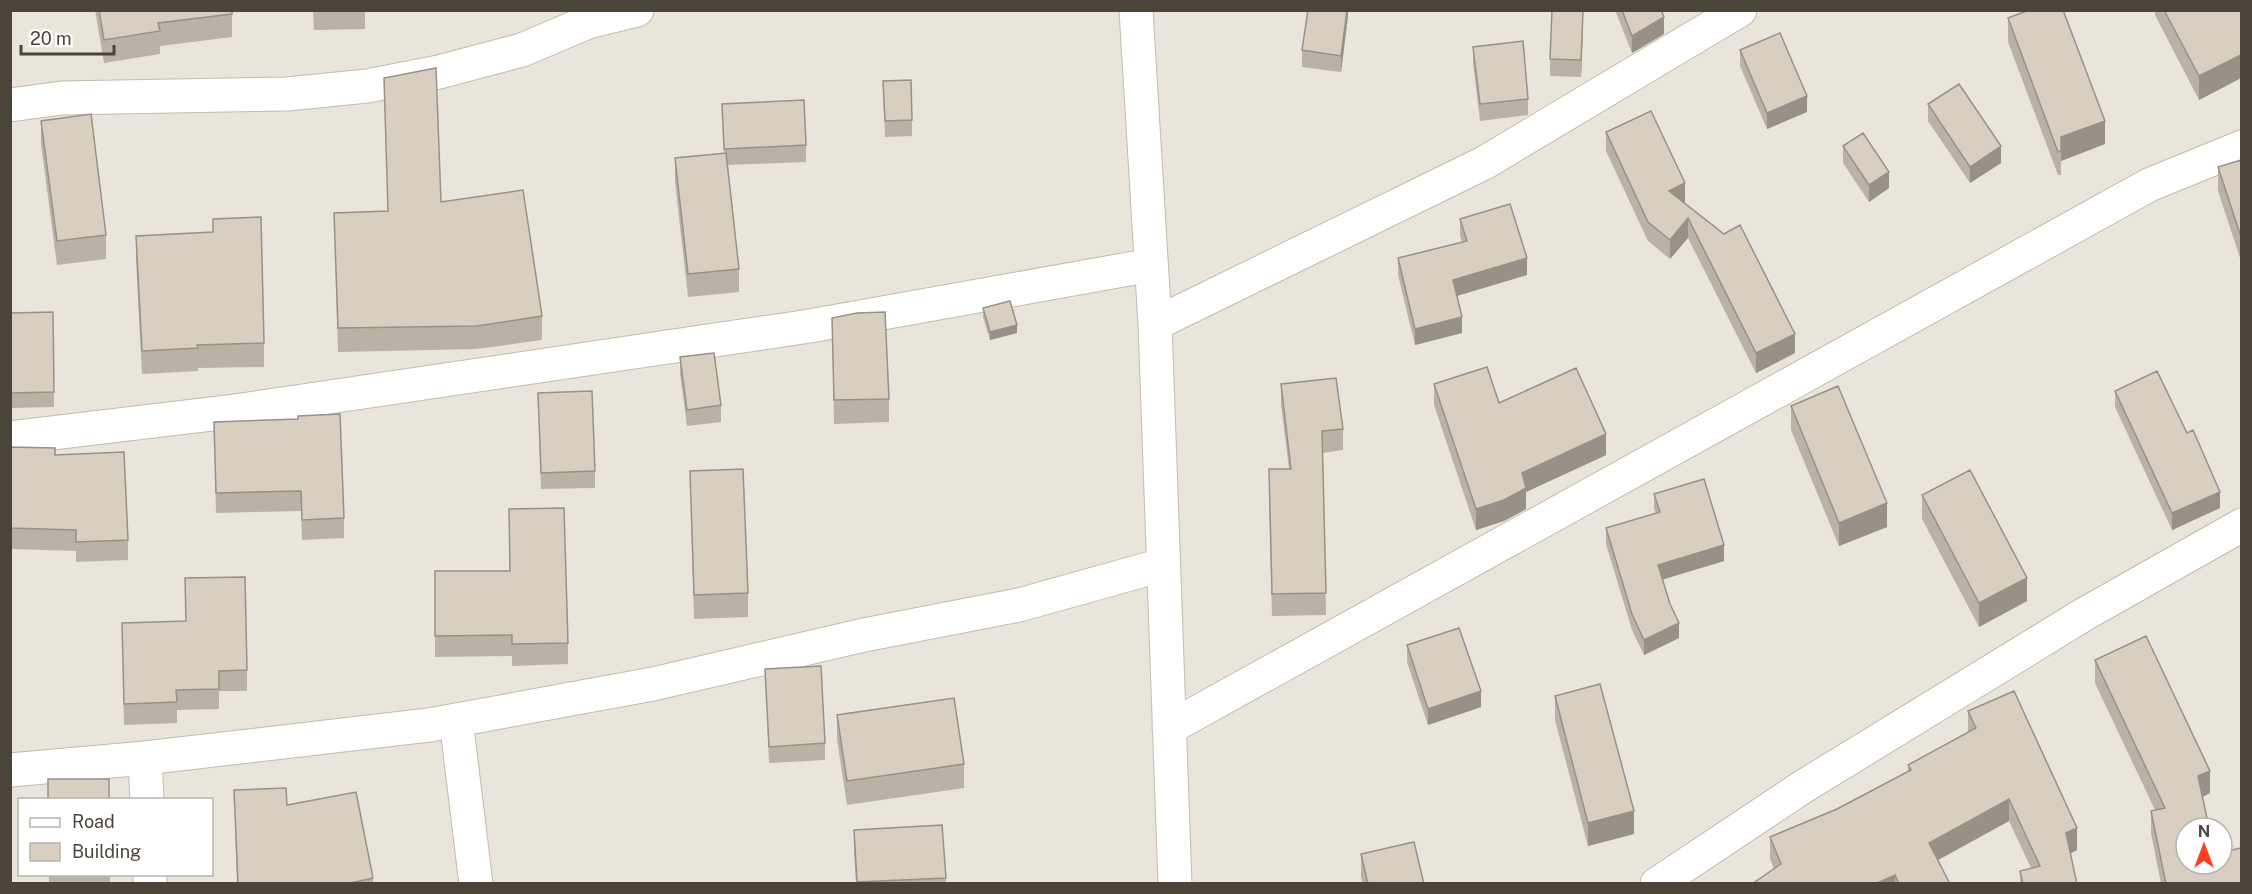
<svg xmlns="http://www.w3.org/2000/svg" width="2252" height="894" viewBox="0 0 2252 894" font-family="'Public Sans',sans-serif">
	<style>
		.residential { fill: #eae5da; fill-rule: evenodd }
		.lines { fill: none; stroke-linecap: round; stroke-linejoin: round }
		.minor-casing { stroke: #c2bbae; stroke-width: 35 }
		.minor { stroke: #fff; stroke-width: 33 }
		.wall { fill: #bab2a6 }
		.shaded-wall { fill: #979187 }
		.building { fill: #d8cfc1; stroke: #979187; stroke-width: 1.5 }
	</style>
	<rect width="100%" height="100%" fill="#f6f3ec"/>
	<path class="residential" d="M10,11H2241V883H11ZM20,800H212V874H20ZM2186,828H2222V864H2186Z"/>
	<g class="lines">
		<defs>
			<path id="minor" d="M1136,10L1155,324L1175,884
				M10,105L62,98L287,94L367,86L439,72L522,50L588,22L637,10
				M1155,324L1484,163L1740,10
				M10,438L228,412L810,326L1151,265
				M456,720L476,884
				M1169,728L2149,185L2242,147
				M145,758L147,800
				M10,770L145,758L429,725L653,684L864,635L1019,605L1162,565
				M150,874V884
				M1657,884L1801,788L2083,615L2242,525"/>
		</defs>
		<use href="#minor" class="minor-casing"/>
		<use href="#minor" class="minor"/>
	</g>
	<path class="wall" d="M95,10H232V37L160,46V54L104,63Z
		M313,10H365V29L314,30Z
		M1348,10V16L1341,72L1302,67V50Z
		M1615,10H1661L1664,34L1632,53Z
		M2155,10H2241V78L2199,100L2155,15Z
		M2008,18L2105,144L2061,161V175H2058L2008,42Z
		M1583,27L1581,77L1550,76V59Z
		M1473,47L1528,99V115L1480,121L1473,63Z
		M1740,50L1807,112L1767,129L1740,66Z
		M384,78L441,202L542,316V340L477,349L338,352L334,213L388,211Z
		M883,81L912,120V136L885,137Z
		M722,104L806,145V162L728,165L739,269V292L688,297L675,182V158L724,153Z
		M1928,104L2001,163L1970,183L1928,121Z
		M41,121L106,235V259L57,265L41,144Z
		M1606,132L1685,202L1684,203L1795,353L1756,373L1688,238L1670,259L1648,241L1606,151Z
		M1843,146L1889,188L1869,202L1843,163Z
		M2241,160V261L2218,191V167Z
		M1460,219L1527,275L1457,296L1462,333L1415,345L1398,275V258L1462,243L1460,235Z
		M136,236L264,343V367L198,368V371L142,374L136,260Z
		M983,308L1017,333L990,340L983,317Z
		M53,312L54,407L10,408V313Z
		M832,318L889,399V422L834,424Z
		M680,357L721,405V422L687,426L680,374Z
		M1281,384L1343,429V450L1323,453L1326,615L1272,616L1269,491L1289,469L1281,405Z
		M1434,384L1499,403L1606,455L1526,492V509L1504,521L1476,530L1434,405Z
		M2115,391L2220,508L2172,530L2115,407Z
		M538,393L595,471V488L541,489Z
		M1791,406L1887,527L1839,546L1791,430Z
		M214,422L344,518V538L302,540L301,511L216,513Z
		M10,447L55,455L128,540V560L76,562V551L10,549Z
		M690,471L748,593V617L694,619Z
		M1654,494L1724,561L1662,579L1679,638L1644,655L1632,630L1606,544V528L1656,513L1654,509Z
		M1922,495L2027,601L1979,627L1922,519Z
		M509,509L568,643V664L512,666V656L435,657V571H510Z
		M122,623L247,670V691H219V709L177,710V723L124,725Z
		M1407,645L1481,707L1428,725L1407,662Z
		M2095,660L2210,793L2203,797L2186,828L2241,884H2161L2151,833V811L2155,810L2095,683Z
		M765,669L825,743V760L769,763Z
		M1555,696L1634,834L1588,846L1555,720Z
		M1968,711L2077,850L2070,853L2077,884H2020V871L2031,868L2009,821L1938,860L1950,884H1752L1774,869L1770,859V837L1837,809L1908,772V765L1968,732Z
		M837,715L964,764V788L847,805L837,739Z
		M234,790L287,805L373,878V884H237Z
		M854,830L946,878V884H856L854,853Z
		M1361,854L1424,884H1363L1361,877Z
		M49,874H110V884H49Z"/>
	<path class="shaded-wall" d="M1347,10H1348V16L1341,72V56Z
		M1583,11V27L1581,77V60Z
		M1664,17V34L1632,53V36Z
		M2241,55V78L2199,100V76Z
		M1807,96V112L1767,129V113Z
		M2105,121V144L2061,161V137Z
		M2001,146V163L1970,183V167Z
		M1889,172V188L1869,202V185Z
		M1685,183V202L1669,210V191Z
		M1688,218V238L1670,259V240Z
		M1527,258V275L1453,297V280Z
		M1462,317V333L1415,345V329Z
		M1017,325V333L990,340V332Z
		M1795,334V353L1756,373V353Z
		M1606,434V455L1526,492V509L1504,521L1476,530V509L1522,473Z
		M2220,492V508L2172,530V513Z
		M1887,503V527L1839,546V523Z
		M1724,545V561L1658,581V565Z
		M2027,578V601L1979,627V603Z
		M1679,623V638L1644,655V640Z
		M1481,691V707L1428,725V709Z
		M2210,771V793L2198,799V776Z
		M2009,799V821L1929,865V843Z
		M1634,811V834L1588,846V823Z
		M2077,828V850L2066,856V833Z
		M1895,875V884H1875Z"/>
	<path class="building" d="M99,10H232V14L158,23L160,31L104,40Z
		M1308,10H1347L1341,56L1302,50Z
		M1552,10L1583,11L1581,60L1550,59Z
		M1622,10H1661L1664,17L1632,36Z
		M2029,10H2063L2105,121L2061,137V151L2058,152L2008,18Z
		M2164,10H2241V55L2199,76Z
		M1780,33L1807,96L1767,113L1740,50Z
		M1523,41L1528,99L1480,104L1473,47Z
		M436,68L441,202L523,190L542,316L477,326L338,328L334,213L388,211L384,78Z
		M911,80L912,120L885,121L883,81Z
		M1959,84L2001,146L1970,167L1928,104Z
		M804,100L806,145L724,149L722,104Z
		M1651,111L1685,183L1669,191L1724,234L1740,225L1795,334L1756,353L1688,218L1670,240L1648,222L1606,132Z
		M91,114L106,235L57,241L41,121Z
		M1863,133L1889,172L1869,185L1843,146Z
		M726,153L739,269L688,274L675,158Z
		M2241,160V237L2218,167Z
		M1510,204L1527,258L1453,280L1462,317L1415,329L1398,258L1467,241L1460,219Z
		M261,217L264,343L197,345L198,348L142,351L136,236L213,232V219Z
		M1010,301L1017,325L990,332L983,308Z
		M53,312L54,392L10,393V313Z
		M885,312L889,399L834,400L832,318L857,313Z
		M714,353L721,405L687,410L680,357Z
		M1487,367L1499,403L1576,368L1606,434L1522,473L1526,488L1504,500L1476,509L1434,384Z
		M2157,371L2187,433L2193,430L2220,492L2172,513L2115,391Z
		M1336,378L1343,429L1322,431L1326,593L1272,594L1269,469H1291L1281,384Z
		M1838,386L1887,503L1839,523L1791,406Z
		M592,391L595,471L541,473L538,393Z
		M340,414L344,518L302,520L301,491L216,493L214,422L298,419V416Z
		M10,447L55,448V455L124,452L128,540L76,542V530L10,528Z
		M743,469L748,593L694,595L690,471Z
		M1970,470L2027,578L1979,603L1922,495Z
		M1704,479L1724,545L1658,565L1670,604L1679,623L1644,640L1632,614L1606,528L1660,512L1654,494Z
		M564,508L568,643L512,644V635L435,636V571H510L509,509Z
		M245,577L247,670L219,671V689L176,690L177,702L124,704L122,623L186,621L185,578Z
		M1459,628L1481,691L1428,709L1407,645Z
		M2146,636L2210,771L2198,776L2209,828H2186V864H2222V852L2241,848V884H2166L2151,811L2165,808L2095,660Z
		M821,666L825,743L769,747L765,669Z
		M1600,684L1634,811L1588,823L1555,696Z
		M2014,691L2077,828L2066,833L2077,884H2023L2020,871L2040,866L2009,799L1929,843L1950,884H1899L1895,875L1875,884H1752L1781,864L1770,837L1837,809L1911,770L1908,765L1976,728L1968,711Z
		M954,698L964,764L847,781L837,715Z
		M48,779H109V800H48Z
		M286,788L287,805L356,792L373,878L346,884H238L234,790Z
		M942,825L946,878L857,882L854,830Z
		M1414,842L1424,884H1368L1361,854Z"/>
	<rect width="2252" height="894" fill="none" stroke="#4b4439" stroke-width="24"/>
	<rect x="18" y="798" width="195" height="78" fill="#ffffff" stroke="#b7b4b0" stroke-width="1.5"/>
	<rect x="30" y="818" width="30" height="9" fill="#ffffff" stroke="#b7b4b0" stroke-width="1.5"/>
	<text x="72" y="828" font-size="18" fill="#4b4439">Road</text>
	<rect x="30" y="843" width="30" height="18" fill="#d8cfc1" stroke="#b7b4b0" stroke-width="1.5"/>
	<text x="72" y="858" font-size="18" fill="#4b4439">Building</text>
	<g transform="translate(2204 846)"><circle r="28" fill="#ffffff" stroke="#b7b4b0" stroke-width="1.5"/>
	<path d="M0-4.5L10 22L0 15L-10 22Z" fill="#fc3f1d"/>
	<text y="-9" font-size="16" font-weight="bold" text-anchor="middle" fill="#4b4439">N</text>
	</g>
	<path d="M21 45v9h93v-9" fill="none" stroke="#4b4439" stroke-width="3"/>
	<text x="30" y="45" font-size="18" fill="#4b4439" stroke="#ffffff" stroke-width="4.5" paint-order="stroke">20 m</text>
</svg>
